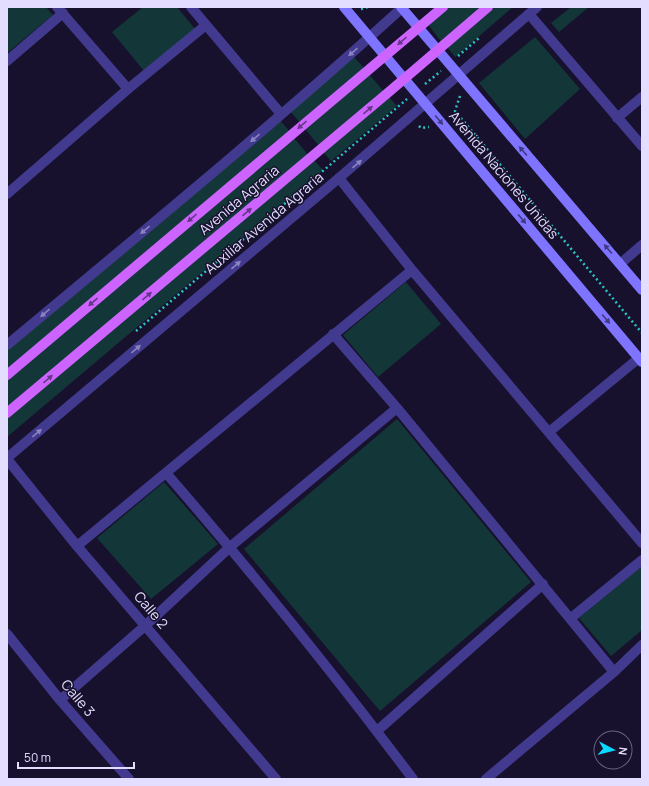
<svg xmlns="http://www.w3.org/2000/svg" width="649" height="786" viewBox="0 0 649 786" font-family="Manrope,sans-serif">
	<style>
		.green { fill: #133738 }
		.lines { fill: none; stroke-linecap: round; stroke-linejoin: round }
		.path { stroke: #2cc4c3; stroke-width: 2.5; stroke-dasharray: 2 3; stroke-linecap: butt }
		.minor { stroke: #423a8e; stroke-width: 10 }
		.tertiary { stroke: #423a8e; stroke-width: 10 }
		.secondary { stroke: #7f74ff; stroke-width: 10 }
		.primary { stroke: #ce64ff; stroke-width: 10 }
		.oneway { fill: #69368c }
		.oneway2 { fill: #8a83c1 }
		.oneway3 { fill: #413981 }
		.labels { text-anchor: middle; stroke-width: 3; stroke-linejoin: round; paint-order: stroke }
		.street-label { font-size: 14px; fill: #e3ddff; stroke: #17112d }
	</style>
	<rect width="100%" height="100%" fill="#17112d"/>
	<path class="green" d="M7,7H46L53,15L7,53Z
		M143,7H177L195,29L144,71L112,32Z
		M447,7H486L442,43L427,23Z
		M494,7H513L455,57L447,47Z
		M571,7H589L559,32L551,23Z
		M535,37L580,89L525,139L479,83Z
		M354,57L365,69L301,124L290,111Z
		M369,74L385,93L320,147L305,129Z
		M389,97L397,106L331,161L323,152Z
		M279,119L290,132L7,370V348Z
		M294,138L309,156L7,408V378Z
		M313,159L323,170L7,437V418Z
		M406,282L441,324L378,377L343,335Z
		M397,419L531,582L380,711L244,549Z
		M164,482L218,544L151,599L97,538Z
		M642,566V630L611,656L579,618Z"/>
	<g class="lines">
		<path class="path" d="M361,9L368,7
			M458,56L479,38
			M425,84L441,71
			M460,96L455,111L642,333
			M419,126L421,128L429,127
			M136,331L407,99"/>
		<path class="minor" d="M57,7L128,89
			M191,7L281,114
			M529,14L642,146
			M7,61L63,13
			M617,118L642,97
			M339,178L412,270L642,543
			M7,194L128,89L206,25
			M620,264L642,245
			M333,334L397,408L614,672
			M549,432L639,358
			M7,459L77,546L276,779
			M166,473C252,572 334,674 413,779
			M77,546L412,270
			M571,618L642,560
			M7,634L60,700L129,779
			M60,700L146,625L230,547L397,408
			M377,731L543,584
			M486,779L614,672L642,645"/>
		<path class="tertiary" d="M7,345C140,234 274,124 403,7
			M7,458L339,178L537,7"/>
		<path class="secondary" d="M344,7L642,362
			M401,7L642,290"/>
		<path class="primary" d="M7,375L443,7
			M7,413L390,91L488,7"/>
	</g>
	<defs><path id="oneway-solid" d="M-6-.8H1V-3.2L6.5 0L1 3.2V.8H-6Z"/></defs>
	<g class="oneway">
		<use href="#oneway-solid" transform="translate(402 41) rotate(140)"/>
		<use href="#oneway-solid" transform="translate(368 110) rotate(-40)"/>
		<use href="#oneway-solid" transform="translate(302 125) rotate(140)"/>
		<use href="#oneway-solid" transform="translate(247 212) rotate(-40)"/>
		<use href="#oneway-solid" transform="translate(192 218) rotate(140)"/>
		<use href="#oneway-solid" transform="translate(147 296) rotate(-40)"/>
		<use href="#oneway-solid" transform="translate(93 302) rotate(140)"/>
		<use href="#oneway-solid" transform="translate(48 379) rotate(-40)"/>
	</g>
	<g class="oneway2">
		<use href="#oneway-solid" transform="translate(353 52) rotate(139)"/>
		<use href="#oneway-solid" transform="translate(255 138) rotate(140)"/>
		<use href="#oneway-solid" transform="translate(357 164) rotate(-41)"/>
		<use href="#oneway-solid" transform="translate(145 230) rotate(140)"/>
		<use href="#oneway-solid" transform="translate(236 265) rotate(-40)"/>
		<use href="#oneway-solid" transform="translate(45 313) rotate(140)"/>
		<use href="#oneway-solid" transform="translate(136 349) rotate(-40)"/>
		<use href="#oneway-solid" transform="translate(37 433) rotate(-40)"/>
	</g>
	<g class="oneway3">
		<use href="#oneway-solid" transform="translate(439 120) rotate(50)"/>
		<use href="#oneway-solid" transform="translate(523 151) rotate(-131)"/>
		<use href="#oneway-solid" transform="translate(522 219) rotate(50)"/>
		<use href="#oneway-solid" transform="translate(608 249) rotate(-131)"/>
		<use href="#oneway-solid" transform="translate(606 319) rotate(50)"/>
	</g>
	<g class="labels">
		<g class="street-label">
			<text transform="translate(504 175) rotate(50)" y="5">Avenida Naciones Unidas</text>
			<text transform="translate(239 200) rotate(-40)" y="5">Avenida Agraria</text>
			<text transform="translate(264 223) rotate(-40)" y="5">Auxiliar Avenida Agraria</text>
			<text transform="translate(151 610) rotate(50)" y="5">Calle 2</text>
			<text transform="translate(78 698) rotate(50)" y="5">Calle 3</text>
		</g>
	</g>
	<rect width="649" height="786" fill="none" stroke="#e3ddff" stroke-width="16"/>
	<g transform="translate(613 750) rotate(97)"><circle r="19" fill="#17112d" stroke="#696381"/>
	<path d="M0-3L7 15L0 10L-7 15Z" fill="#09d8ff"/>
	<text y="-6" font-size="11" font-weight="bold" text-anchor="middle" fill="#e3ddff">N</text>
	</g>
	<path d="M18 762v6h116v-6" fill="none" stroke="#e3ddff" stroke-width="2"/>
	<text x="24" y="762" font-size="12" fill="#e3ddff" stroke="#17112d" stroke-width="3" paint-order="stroke">50 m</text>
</svg>
